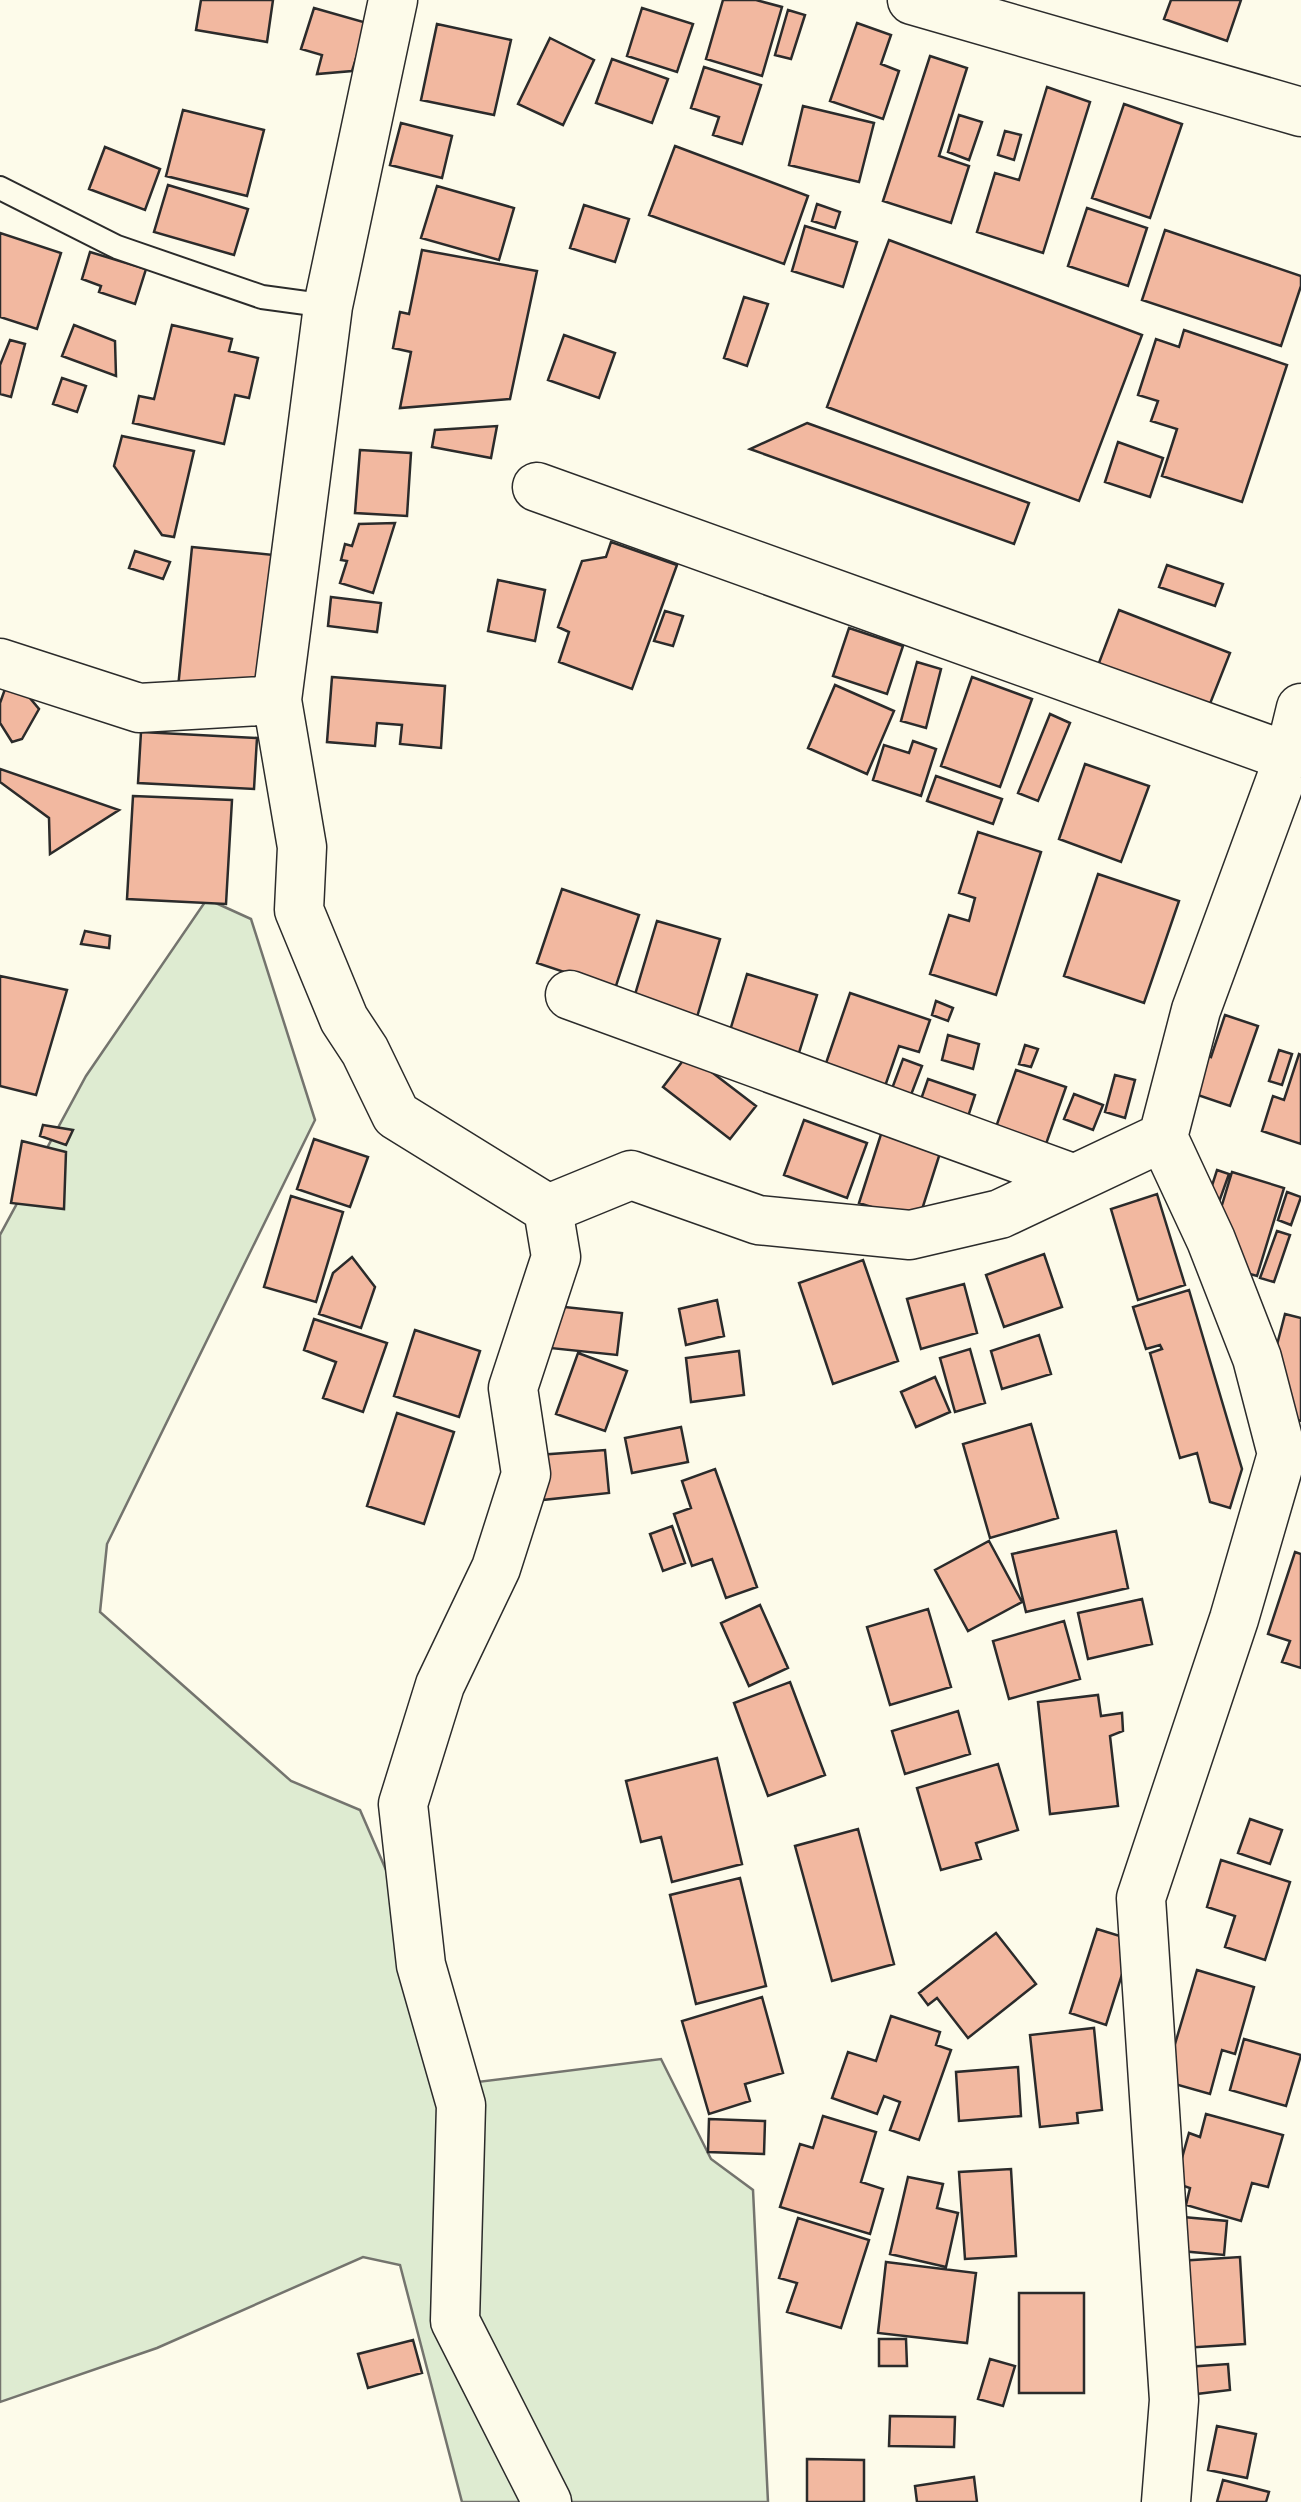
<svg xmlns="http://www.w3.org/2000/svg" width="1301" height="2502" viewBox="0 0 1301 2502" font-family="Lato,sans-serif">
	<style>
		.green { fill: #deebd1; stroke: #74746e; stroke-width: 2.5 }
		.building { fill: #f2b8a0; stroke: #2b2b2b; stroke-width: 2.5 }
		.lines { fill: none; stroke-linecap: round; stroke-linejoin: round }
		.service-casing { stroke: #2b2b2b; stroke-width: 26 }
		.minor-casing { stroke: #2b2b2b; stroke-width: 51 }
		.service { stroke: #fdfbea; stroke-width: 22 }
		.minor { stroke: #fdfbea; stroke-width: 48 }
	</style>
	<rect width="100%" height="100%" fill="#fdfbea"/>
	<path class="green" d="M207,899L251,919L315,1120L107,1544L100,1612L291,1781L360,1810L478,2082L661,2059L711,2159L753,2190L768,2502H462L400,2265L363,2257L157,2348L0,2402V1235L86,1076Z"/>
	<path class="building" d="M201,0H273L267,42L196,30Z
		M723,0H756L782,7L762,76L706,59Z
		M1171,0H1241L1227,41L1164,19Z
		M314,8L367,23L352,71L317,74L322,55L301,49Z
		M642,8L693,24L677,72L627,56Z
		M788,10L805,15L791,59L775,55Z
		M857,23L891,35L881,64L899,71L883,119L830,101Z
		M437,24L511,40L494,115L421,100Z
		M550,38L594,60L563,125L518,104Z
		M930,56L967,68L939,156L969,166L951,223L883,201Z
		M612,59L668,79L652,123L596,103Z
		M704,67L761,85L742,144L713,135L719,117L691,108Z
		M1047,87L1090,102L1043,253L977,232L995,173L1019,180Z
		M1124,104L1182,124L1150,218L1092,198Z
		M803,106L874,123L859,182L789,165Z
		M183,110L264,130L247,196L166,176Z
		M959,115L982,122L969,160L948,152Z
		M401,123L452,136L442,178L390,165Z
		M1005,131L1021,135L1014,160L998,155Z
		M675,146L808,196L784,264L649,215Z
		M105,147L160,169L145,210L89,189Z
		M168,185L248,209L234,255L154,232Z
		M437,186L514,208L499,260L421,238Z
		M817,204L840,212L835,228L812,221Z
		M584,205L629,219L615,262L570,248Z
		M1087,208L1147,228L1128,286L1068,266Z
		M805,226L857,242L843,287L792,271Z
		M1165,230L1301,276V286L1281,346L1142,300Z
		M0,233L61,253L37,329L0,317Z
		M889,240L1142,335L1079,501L827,407Z
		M422,250L537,271L510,399L400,408L411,352L393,348L400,312L409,314Z
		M90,252L146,269L135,304L99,292L101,286L82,279Z
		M744,297L768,304L747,366L724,358Z
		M74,325L115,341L116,376L62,356Z
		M172,325L232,339L229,351L258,358L249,398L235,395L224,444L133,423L139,396L154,399Z
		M1184,330L1287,365L1242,502L1162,476L1177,429L1151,421L1158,401L1138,395L1156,339L1179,347Z
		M564,335L615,353L599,398L548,380Z
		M10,340L25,344L11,397L0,394V365Z
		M62,378L86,386L77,412L53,404Z
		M807,423L1029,503L1014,544L750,449Z
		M497,426L491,458L432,447L435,430Z
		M122,436L194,451L174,537L162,535L114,466Z
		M1118,442L1163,458L1150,497L1105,482Z
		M360,450L411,453L407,516L355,513Z
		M395,523L373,593L340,583L347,561L341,560L345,544L352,546L359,524Z
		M611,542L677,565L632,689L559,662L569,632L558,627L582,561L606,557Z
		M192,547L284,556L271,680L178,688Z
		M135,551L170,562L163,579L129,568Z
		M1167,565L1223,584L1215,606L1159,587Z
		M498,580L545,590L535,641L488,631Z
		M331,597L381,603L377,632L328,626Z
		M1119,610L1230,653L1204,719L1094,676Z
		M665,611L683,616L673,646L654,641Z
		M849,628L903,646L887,694L833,676Z
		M917,662L941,669L926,728L901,721Z
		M332,677L445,686L441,748L400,744L402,725L377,723L375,746L327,742Z
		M972,677L1032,699L1000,787L941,766Z
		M835,685L894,711L867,774L808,748Z
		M5,689L24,691L39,709L22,739L12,742L0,723V703Z
		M1050,714L1070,723L1038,801L1018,793Z
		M141,732L257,738L254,789L138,783Z
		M913,741L936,749L921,796L873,780L884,745L909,753Z
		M1085,764L1149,786L1121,862L1059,839Z
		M0,769L119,810L50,854L49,818L0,782Z
		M936,776L1002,799L993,824L927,801Z
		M133,796L232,800L226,904L127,899Z
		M978,832L1041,852L996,995L930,974L949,915L969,921L975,898L959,893Z
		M1098,874L1179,901L1144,1003L1064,976Z
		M562,889L639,915L615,989L537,963Z
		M657,921L720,939L697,1017L634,998Z
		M85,931L110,936L109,948L81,944Z
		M747,974L817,995L798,1056L729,1034Z
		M0,976L67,990L36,1095L0,1086Z
		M850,993L930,1020L919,1052L899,1046L883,1092L823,1072Z
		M936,1001L953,1008L948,1021L932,1015Z
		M1225,1015L1258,1026L1230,1106L1180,1089L1194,1050L1211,1057Z
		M948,1035L979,1044L973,1069L942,1060Z
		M1025,1045L1038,1049L1031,1067L1019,1064Z
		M1279,1050L1292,1054L1282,1085L1269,1081Z
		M688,1054L756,1106L730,1139L663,1087Z
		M1299,1054L1301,1055V1144L1262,1131L1273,1096L1284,1100Z
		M903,1059L922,1066L906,1108L887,1102Z
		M1016,1070L1066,1087L1046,1144L996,1127Z
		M1115,1075L1135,1080L1125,1118L1105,1112Z
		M928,1079L975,1095L966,1123L918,1108Z
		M1074,1094L1103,1105L1093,1130L1064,1119Z
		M804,1120L867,1143L847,1198L784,1175Z
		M43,1125L73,1130L66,1145L40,1136Z
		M882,1131L941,1150L918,1222L859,1203Z
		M314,1139L368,1157L350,1207L297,1189Z
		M22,1141L66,1152L64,1209L11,1203Z
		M1217,1170L1229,1174L1219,1202L1208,1198Z
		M1232,1172L1284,1188L1257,1276L1205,1261Z
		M1287,1192L1301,1197L1291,1225L1278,1220Z
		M1157,1194L1185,1285L1138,1300L1111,1209Z
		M291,1196L343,1212L316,1302L264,1287Z
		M1277,1231L1290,1235L1274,1282L1260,1278Z
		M1044,1254L1062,1307L1004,1327L986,1275Z
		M352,1257L375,1287L361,1328L319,1314L333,1273Z
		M863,1260L898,1361L833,1384L799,1283Z
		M964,1284L977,1333L921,1349L907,1299Z
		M1189,1290L1242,1469L1230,1508L1210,1502L1197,1453L1180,1458L1150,1353L1162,1349L1160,1345L1146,1349L1133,1307Z
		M717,1300L724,1336L686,1345L679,1309Z
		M555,1306L622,1313L617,1355L550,1348Z
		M1285,1314L1301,1318V1421L1260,1410Z
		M314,1319L387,1343L363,1412L323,1398L336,1362L304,1350Z
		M415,1330L480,1351L459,1417L394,1396Z
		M1039,1335L1051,1374L1002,1389L991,1351Z
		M970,1349L985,1403L955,1412L940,1358Z
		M739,1351L744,1395L691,1402L686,1358Z
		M578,1353L627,1371L605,1431L556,1414Z
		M935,1377L950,1412L916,1427L901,1392Z
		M397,1413L454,1432L424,1524L367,1506Z
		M1031,1424L1058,1518L990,1538L963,1444Z
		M681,1427L688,1462L632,1473L625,1438Z
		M605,1450L609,1493L542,1500L538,1455Z
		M715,1469L757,1587L726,1598L712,1559L692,1566L674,1514L691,1508L682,1481Z
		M672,1526L685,1563L663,1571L650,1534Z
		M1116,1531L1128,1588L1026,1612L1012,1554Z
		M989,1541L1022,1602L968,1631L935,1570Z
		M1295,1552L1301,1554V1668L1282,1662L1290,1641L1268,1634Z
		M1142,1599L1152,1644L1088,1659L1078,1613Z
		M760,1605L788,1668L749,1686L721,1623Z
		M928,1609L951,1687L890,1705L867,1627Z
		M1064,1621L1080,1679L1009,1699L993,1641Z
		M790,1682L825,1775L768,1796L734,1703Z
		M1098,1695L1101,1716L1122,1713L1123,1731L1110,1736L1118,1806L1050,1814L1038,1702Z
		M958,1711L970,1754L905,1774L892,1731Z
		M717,1758L742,1864L672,1882L661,1837L641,1842L626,1781Z
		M998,1764L1018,1830L976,1843L981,1859L941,1870L917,1788Z
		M1250,1819L1282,1830L1270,1864L1238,1853Z
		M858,1829L894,1964L832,1981L795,1846Z
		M1221,1860L1290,1882L1265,1960L1225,1947L1235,1916L1207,1907Z
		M740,1878L766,1986L696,2004L670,1895Z
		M1097,1929L1133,1940L1106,2025L1070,2013Z
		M996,1933L1036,1984L968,2038L937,1998L928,2005L919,1993Z
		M1197,1970L1254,1987L1235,2054L1222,2050L1210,2094L1164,2081Z
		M762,1997L783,2073L745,2084L750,2101L709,2114L682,2021Z
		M891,2016L940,2032L936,2045L951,2050L919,2140L890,2130L900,2102L884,2096L877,2114L832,2098L848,2052L876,2061Z
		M1094,2028L1102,2110L1077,2113L1078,2123L1040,2127L1030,2035Z
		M1244,2039L1301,2055L1286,2106L1230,2090Z
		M1018,2067L1021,2116L959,2121L956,2072Z
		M1206,2114L1283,2135L1268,2187L1252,2183L1241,2221L1186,2205L1190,2188L1175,2183L1189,2133L1200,2137Z
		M823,2116L876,2132L861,2182L883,2189L870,2234L780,2207L800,2144L813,2148Z
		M709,2119L765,2121L764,2154L708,2152Z
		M1011,2169L1016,2256L965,2259L959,2172Z
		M908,2177L943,2184L937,2208L958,2213L946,2267L890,2254Z
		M1183,2217L1227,2221L1224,2255L1181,2251Z
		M798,2218L869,2240L841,2328L787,2312L797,2283L779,2278Z
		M1240,2257L1245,2344L1183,2348L1178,2261Z
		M886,2262L976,2273L967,2343L878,2333Z
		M1019,2293H1084V2393H1019Z
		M879,2339H906L907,2366H879Z
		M413,2340L422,2373L368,2388L358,2354Z
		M990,2359L1015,2366L1003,2406L978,2399Z
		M1228,2364L1230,2390L1188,2395L1186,2367Z
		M890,2416L955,2417L954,2447L889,2446Z
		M1217,2426L1256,2434L1247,2478L1208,2470Z
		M807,2459L864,2460V2502H807Z
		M974,2477L977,2502H917L915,2486Z
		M1223,2480L1269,2492L1266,2502H1217Z"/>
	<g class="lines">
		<defs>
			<path id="service" d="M0,188L117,247L262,297L328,306"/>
			<path id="minor" d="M393,0L328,306L277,700L302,847L299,910L344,1019L365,1051L396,1115L548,1209L556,1257L513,1388L526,1474L496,1568L440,1685L403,1804L421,1965L461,2105L455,2321L547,2502
				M912,0L1301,112
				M537,487L1289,757
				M0,663L139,708L277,700
				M570,995L1072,1178
				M548,1209L631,1175L758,1220L910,1235L1000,1214L1163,1137
				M1166,2502L1174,2400L1141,1898L1234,1619L1282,1454L1257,1358L1211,1240L1163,1137L1196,1010L1289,757L1301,708"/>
		</defs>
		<use href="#service" class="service-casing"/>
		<use href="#minor" class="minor-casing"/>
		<use href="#service" class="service"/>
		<use href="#minor" class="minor"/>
	</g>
</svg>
